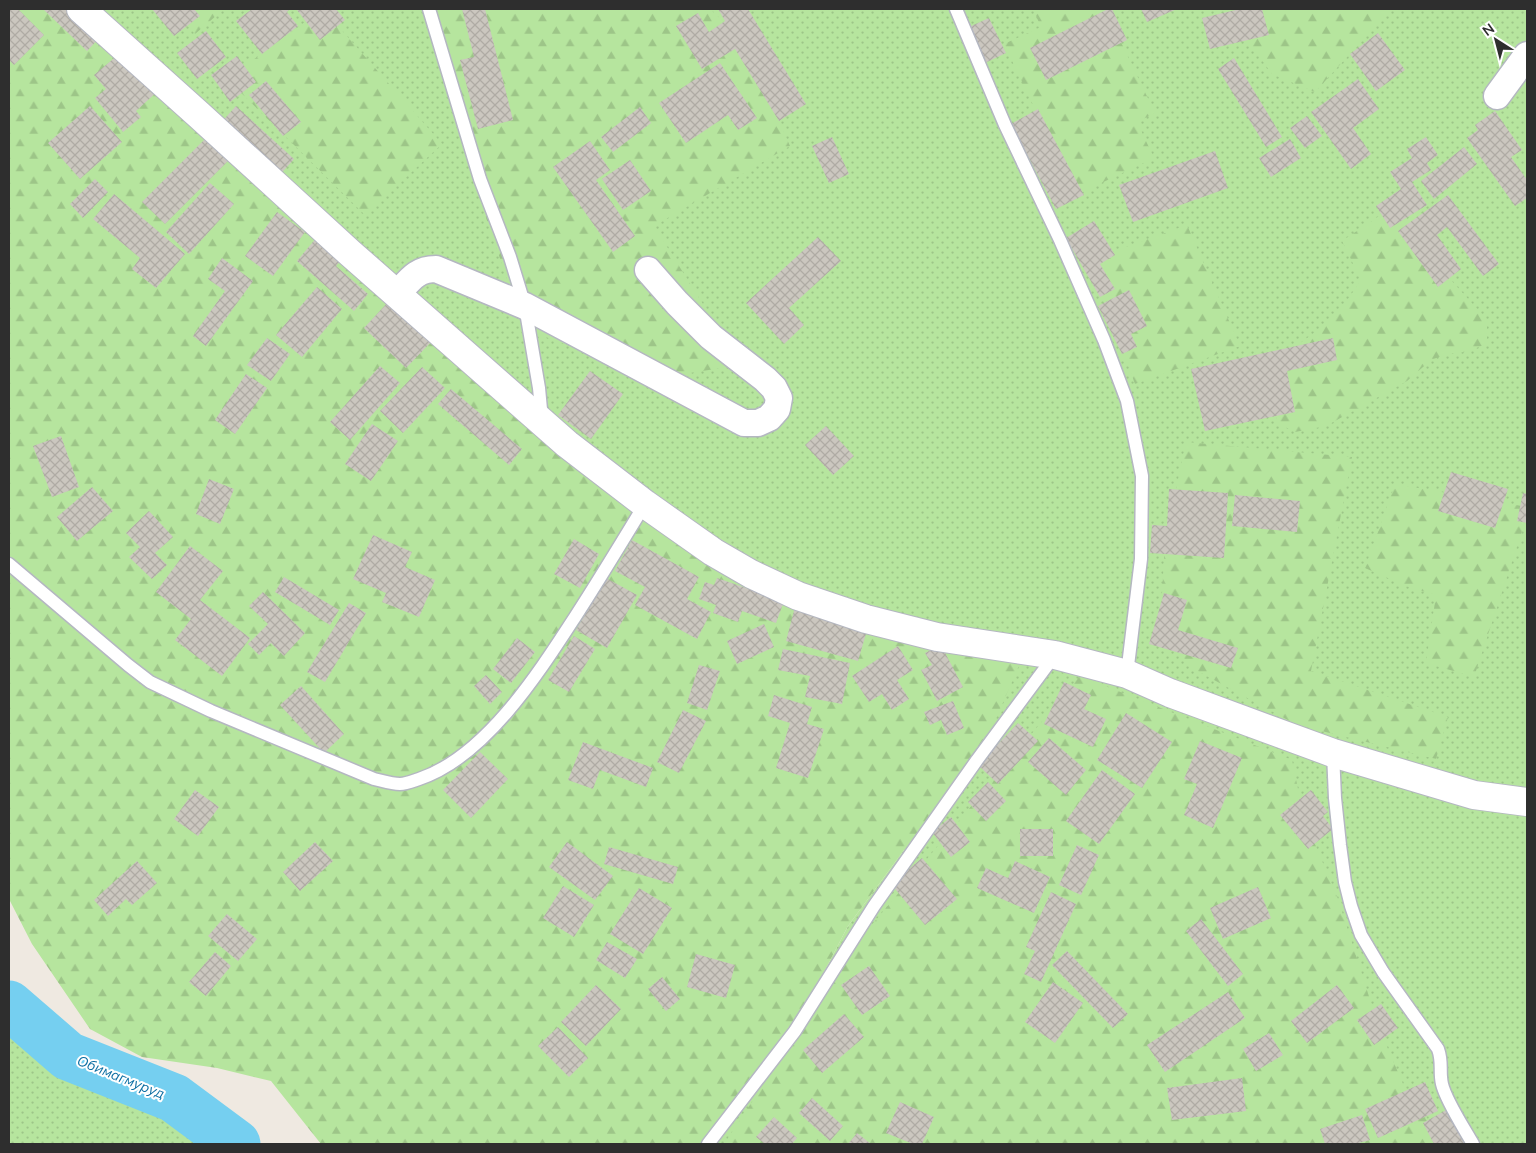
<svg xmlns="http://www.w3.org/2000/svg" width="1536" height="1153" viewBox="0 0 1536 1153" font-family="Mulish,sans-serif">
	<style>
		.green { fill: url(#green-dots) }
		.forest { fill: url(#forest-firs) }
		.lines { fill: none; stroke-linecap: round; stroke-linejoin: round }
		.river { stroke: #75cff0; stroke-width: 49 }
		.building { fill: url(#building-cross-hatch) }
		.service-casing { stroke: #b4b7c1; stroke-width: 15 }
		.minor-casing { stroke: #b4b7c1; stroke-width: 29 }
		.tertiary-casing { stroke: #b4b7c1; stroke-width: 30 }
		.service { stroke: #fff; stroke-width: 12 }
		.minor { stroke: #fff; stroke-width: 26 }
		.tertiary { stroke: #fff; stroke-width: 28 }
		.labels { text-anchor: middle; stroke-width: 4; stroke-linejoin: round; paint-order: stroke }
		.water-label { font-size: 14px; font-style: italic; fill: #0d6fa3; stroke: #fff }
	</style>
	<defs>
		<pattern id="green-dots" width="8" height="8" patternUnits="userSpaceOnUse" patternTransform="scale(1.25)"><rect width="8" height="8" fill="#b6e59e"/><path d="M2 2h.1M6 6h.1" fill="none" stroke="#9dc588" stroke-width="1.8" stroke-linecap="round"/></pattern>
		<pattern id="forest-firs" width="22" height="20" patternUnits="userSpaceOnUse" patternTransform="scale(1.25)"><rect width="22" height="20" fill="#b6e59e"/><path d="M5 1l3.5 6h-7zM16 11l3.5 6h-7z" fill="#9dc588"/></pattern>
		<pattern id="building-cross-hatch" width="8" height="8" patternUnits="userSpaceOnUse" patternTransform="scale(1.25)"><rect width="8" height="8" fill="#cbc7bf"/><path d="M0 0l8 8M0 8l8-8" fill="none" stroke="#afaba4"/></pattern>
	</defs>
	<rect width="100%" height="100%" fill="#efe9e1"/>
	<path class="green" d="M93,9H1527V1144H703L801,1016L848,926L904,850L709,557Z
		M9,1005L68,1056L174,1098L236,1144H9Z"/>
	<path class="forest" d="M9,9H88L709,559L1024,654L982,751L904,850L848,926L801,1016L703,1144H321L271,1081L217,1068L142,1057L90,1029L32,944L9,899Z
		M172,9H224L195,34Z
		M323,9L442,144L365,215L227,79Z
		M433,9H710L742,39L790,146L654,226L741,365L657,378L524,329L480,200Z
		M1033,9H1105L1155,113L1137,122L1154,158L1076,195L1004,44L1041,27Z
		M1245,9H1391L1315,92L1272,74L1236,24Z
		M1397,204L1441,269L1487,320V344L1465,352L1447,354L1431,360L1407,381L1326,426L1295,432L1279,424L1263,387L1281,357L1336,317L1361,280L1342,241Z
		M1187,225L1240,346L1135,384L1090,260Z
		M1186,442L1352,457L1311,671L1448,717L1436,759L1297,725L1192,668L1160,629L1165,542Z
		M1395,484L1527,507V516L1474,677L1426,663L1436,595L1406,586L1365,568Z
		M1080,676L1292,760L1304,818L1338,899L1379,1028L1406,1091L1441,1136L1442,1144H724L860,939Z"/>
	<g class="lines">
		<path class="river" d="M9,1005L68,1056L174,1098L236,1144"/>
	</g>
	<path class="building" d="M9,9H18L44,35L14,65L9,60Z
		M43,9H76L103,34L87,51Z
		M152,9H194L200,16L174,36Z
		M252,9H290L287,12L298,26L262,54L236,21Z
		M299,9H336L345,20L320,40L297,10Z
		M462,9H485L513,120L478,129L460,60L474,57Z
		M718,9H748L806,104L779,121L735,49L702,69L676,26L698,13L709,32L725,21Z
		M1108,9H1112L1127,40L1046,80L1030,48Z
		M1141,9H1177L1147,22Z
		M1240,9H1262L1269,35L1210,49L1202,18Z
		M989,18L1006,53L985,63L969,27Z
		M206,31L226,57L197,79L177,53Z
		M1378,33L1405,70L1376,91L1350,54Z
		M125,49L160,89L136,111L141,117L123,132L95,98L106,89L94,75Z
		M237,56L256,82L230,102L211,75Z
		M1234,58L1282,137L1266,147L1218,69Z
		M720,63L757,118L738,130L728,115L686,143L659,103Z
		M1358,79L1379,109L1353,128L1371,154L1351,169L1311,112Z
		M266,81L301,122L283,136L249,95Z
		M90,106L122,142L80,179L48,143Z
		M236,106L294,159L277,178L219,125Z
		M640,107L651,123L613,152L601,137Z
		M1038,109L1084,195L1056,209L1011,124Z
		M1495,111L1522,150L1511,157L1527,180V198L1515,206L1467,138L1478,130L1475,125Z
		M1307,116L1322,136L1305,148L1290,128Z
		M207,137L229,160L165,224L142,202Z
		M832,137L849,174L829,183L812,146Z
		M1426,137L1438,155L1427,163L1431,170L1412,182L1427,205L1390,228L1376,206L1401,189L1390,172L1412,158L1407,149Z
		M1290,139L1301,158L1271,177L1259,158Z
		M590,141L610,170L596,180L635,236L613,252L553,167Z
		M1464,147L1477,164L1434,199L1421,181Z
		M1215,151L1228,188L1133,222L1119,185Z
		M630,160L651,191L623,210L602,179Z
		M95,179L108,192L83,218L70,204Z
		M210,183L234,204L189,254L166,232Z
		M114,194L185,254L156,288L132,269L140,258L93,219Z
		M1448,195L1499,264L1483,276L1447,227L1437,235L1461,269L1438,287L1398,231Z
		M277,212L305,232L273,276L245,256Z
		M1094,221L1115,255L1100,264L1115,289L1100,297L1066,238Z
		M317,237L342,259L336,266L368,294L354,311L297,261Z
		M818,237L841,261L789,308L804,325L784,344L746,303Z
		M222,258L253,281L206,346L193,336L225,291L208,279Z
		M317,287L342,309L302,357L276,335Z
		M1129,290L1147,326L1131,334L1137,347L1122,354L1098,306Z
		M390,300L432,341L406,368L364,328Z
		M267,338L290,354L271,381L247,365Z
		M1333,338L1337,360L1287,371L1295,412L1205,431L1191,369Z
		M380,366L400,383L350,440L330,422Z
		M422,367L445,388L403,433L380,411Z
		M590,371L623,394L591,439L558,415Z
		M246,374L267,388L235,434L215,420Z
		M451,389L522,449L509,465L438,404Z
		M372,424L398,441L371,481L345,464Z
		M826,426L854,456L833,475L805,445Z
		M61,436L79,487L52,497L33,446Z
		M1451,472L1508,489L1495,528L1438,511Z
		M209,479L234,489L220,524L196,514Z
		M92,487L113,511L77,541L57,517Z
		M1169,489L1228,493L1224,558L1150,553L1152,525L1167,526Z
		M1523,493L1527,494V523L1517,521Z
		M1235,495L1300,501L1297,532L1232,526Z
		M149,511L173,537L155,553L167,565L152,579L129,557L140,547L126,533Z
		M373,535L412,552L405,567L435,580L419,617L382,602L386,593L353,579Z
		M574,539L599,554L580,588L554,574Z
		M632,540L699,577L687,599L711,612L697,639L635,605L645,587L615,571Z
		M190,546L223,571L200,600L250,638L222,676L175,640L191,619L156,592Z
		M284,577L339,610L330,625L275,592Z
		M606,578L637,595L607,648L576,630Z
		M717,578L784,601L776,623L742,611L738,622L713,613L716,605L699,599L705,582L714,585Z
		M263,592L305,633L284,656L271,643L259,655L248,644L268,624L249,606Z
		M1164,593L1187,600L1178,630L1238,648L1231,668L1149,644Z
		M349,603L366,613L325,682L307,672Z
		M795,607L868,627L858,661L786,641Z
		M764,624L774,647L737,664L727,641Z
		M574,636L595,649L569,692L548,680Z
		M517,638L535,652L511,683L493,669Z
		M941,645L963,687L937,701L921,670L932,665L925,653Z
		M898,646L913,670L897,680L909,699L892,710L882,694L869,702L852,676Z
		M783,649L850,663L842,704L805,697L810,676L778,670Z
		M699,665L720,671L707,710L687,703Z
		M486,675L502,692L490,704L474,686Z
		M1064,682L1091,695L1084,709L1106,719L1093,747L1044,724Z
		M301,686L344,734L324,753L280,705Z
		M774,695L812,707L807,724L824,729L808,778L776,768L790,723L768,716Z
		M953,701L964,728L947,735L941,720L930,725L924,712Z
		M683,710L706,721L679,773L657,762Z
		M1126,713L1172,742L1142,788L1097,760Z
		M1018,723L1038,741L998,784L978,765Z
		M1049,738L1086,770L1066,795L1028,762Z
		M1200,741L1242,758L1213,828L1184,815L1197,784L1184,779Z
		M583,742L653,768L646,787L600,770L593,789L568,780Z
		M480,752L508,779L471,818L443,790Z
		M1102,770L1135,794L1099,844L1066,821Z
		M988,782L1006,801L986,821L968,802Z
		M195,790L219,807L198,836L174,819Z
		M1311,790L1328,812L1323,816L1333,829L1308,849L1280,815Z
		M951,817L970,842L951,857L932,832Z
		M1020,829H1053V856H1020Z
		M315,842L333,861L300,891L283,872Z
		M567,842L613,876L595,900L549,867Z
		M1077,845L1099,855L1081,895L1059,885Z
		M609,847L678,867L673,884L604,864Z
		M922,858L957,899L925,925L891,884Z
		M137,861L157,883L132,905L126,899L108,916L94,900Z
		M1015,861L1050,877L1034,913L977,888L986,868L1008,878Z
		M563,886L594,905L574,937L543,918Z
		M1258,887L1271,918L1223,939L1210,908Z
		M639,888L672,908L643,954L610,934Z
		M1051,892L1076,904L1041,982L1024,974L1035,951L1026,947Z
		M227,914L257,939L238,961L208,936Z
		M1201,919L1243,974L1228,986L1186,931Z
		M607,942L637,959L625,978L596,960Z
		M1067,951L1128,1014L1113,1028L1052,965Z
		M215,952L231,966L206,996L189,982Z
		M696,954L735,965L726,998L687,987Z
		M869,966L890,996L862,1015L841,985Z
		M662,977L680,999L666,1011L648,989Z
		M1053,982L1083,1003L1055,1043L1025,1022Z
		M596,985L621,1009L586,1046L561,1022Z
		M1337,985L1354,1008L1307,1043L1291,1021Z
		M1228,992L1245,1018L1165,1072L1147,1045Z
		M1381,1004L1398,1028L1374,1045L1357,1020Z
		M844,1014L864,1037L822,1073L803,1050Z
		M558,1027L588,1058L569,1077L538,1046Z
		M1269,1033L1283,1055L1256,1071L1243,1049Z
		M1242,1078L1246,1111L1172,1120L1167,1088Z
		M1425,1082L1438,1111L1378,1138L1365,1109Z
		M812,1098L843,1126L830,1141L799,1113Z
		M900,1102L934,1117L922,1144H913L886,1133Z
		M1448,1109L1467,1144H1434L1423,1123Z
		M1362,1115L1370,1140L1355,1144H1325L1320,1129Z
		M774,1117L797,1138L792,1144H765L756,1137Z
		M857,1133L871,1144H848Z"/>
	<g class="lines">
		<defs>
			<path id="service" d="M429,9L480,179L510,257L525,306L539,388L542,420
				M956,9L1005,125L1060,240L1104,340L1127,401L1142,476L1141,559L1127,674
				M9,564L128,665L150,682L211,711L374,779C383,781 391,784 400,784C406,784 413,781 419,779C485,757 538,674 575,617C599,580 622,542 645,504
				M1333,753L1335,798L1340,845L1345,882L1351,906L1361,935L1383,972L1438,1049C1443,1063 1439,1071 1442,1084C1446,1101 1464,1128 1473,1144
				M708,1144L795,1031L874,906L977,760L1055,655"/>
			<path id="minor" d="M1497,96L1527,55
				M397,294C410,280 416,269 436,269L525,306L744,423H758L769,418L777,409L779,398L774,388L765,379L711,337L677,303L648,270"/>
			<path id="tertiary" d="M81,9L199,115L350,253L567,444L645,504L713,552L751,574L798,596L866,619L937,637L1055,655L1127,674L1170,693L1333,753L1474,795L1527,802"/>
		</defs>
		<use href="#service" class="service-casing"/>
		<use href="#minor" class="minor-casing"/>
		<use href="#tertiary" class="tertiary-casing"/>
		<use href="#service" class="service"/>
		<use href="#minor" class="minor"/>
		<use href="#tertiary" class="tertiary"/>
	</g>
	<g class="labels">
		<g class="water-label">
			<text transform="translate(121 1077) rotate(22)" y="5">Обимагмуруд</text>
		</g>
	</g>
	<rect width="1536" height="1153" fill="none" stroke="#2e2e2e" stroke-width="20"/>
	<g transform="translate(1496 40) rotate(324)" stroke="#ffffff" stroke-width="4" paint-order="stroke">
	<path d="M0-4L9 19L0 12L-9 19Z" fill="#2e2e2e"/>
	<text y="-8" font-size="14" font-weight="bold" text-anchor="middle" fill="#2e2e2e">N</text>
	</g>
</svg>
